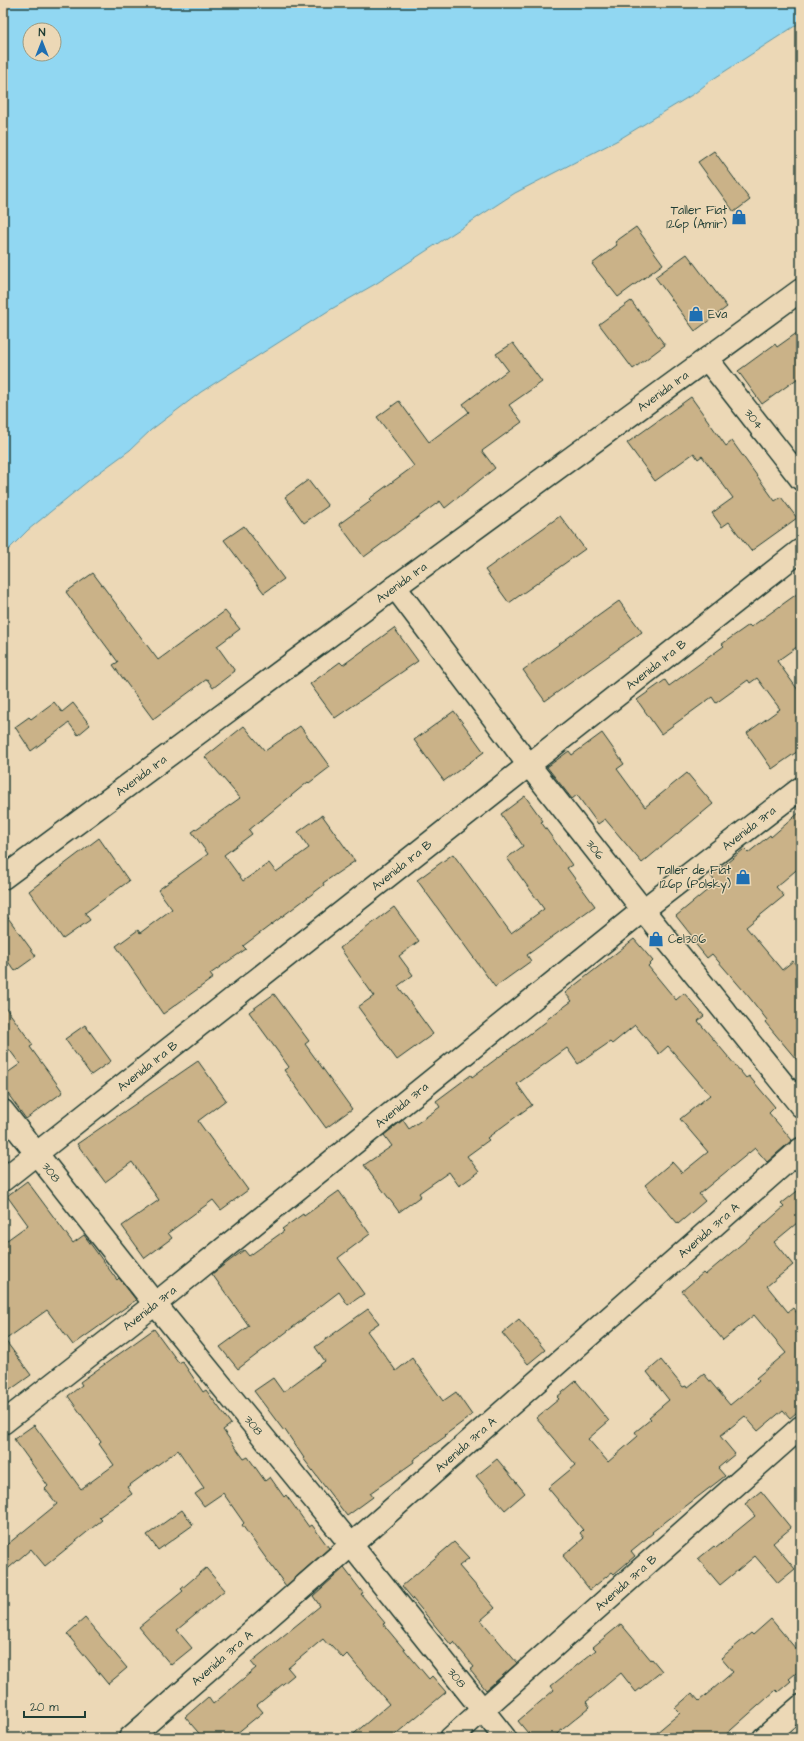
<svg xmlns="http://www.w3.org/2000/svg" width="804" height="1741" viewBox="0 0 804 1741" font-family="'Architects Daughter',sans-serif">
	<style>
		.water { fill: #91d7f2; stroke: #6399a6; fill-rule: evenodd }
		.building { fill: #cab288; stroke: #1f3d34 }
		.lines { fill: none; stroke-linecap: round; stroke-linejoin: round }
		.minor-casing { stroke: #1f3d34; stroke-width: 25 }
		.tertiary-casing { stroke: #1f3d34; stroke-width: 25 }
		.minor { stroke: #ecd8b6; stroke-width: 22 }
		.tertiary { stroke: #ecd8b6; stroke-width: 22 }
		.labels { text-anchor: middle; stroke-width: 3; stroke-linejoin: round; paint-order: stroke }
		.poi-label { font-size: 12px; fill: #1f3d34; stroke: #ecd8b6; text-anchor: end }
		.street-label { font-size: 12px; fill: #1f3d34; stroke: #ecd8b6 }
	</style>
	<rect width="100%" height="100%" fill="#ecd8b6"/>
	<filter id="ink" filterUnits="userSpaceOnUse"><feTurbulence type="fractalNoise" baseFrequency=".025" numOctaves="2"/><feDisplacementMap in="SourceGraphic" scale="8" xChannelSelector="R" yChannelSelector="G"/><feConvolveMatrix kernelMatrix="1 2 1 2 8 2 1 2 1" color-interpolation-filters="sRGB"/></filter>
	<g filter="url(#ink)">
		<path class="water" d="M3,3H801V22L710,81L695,93L618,140L515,193L377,283L328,311L201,392L151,430L130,450L93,477L28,530L3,555ZM30,30H54V54H30Z"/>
		<path class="building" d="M714,151L750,200L734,212L698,162Z
			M636,227L663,264L618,297L592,264L617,245L615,242Z
			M687,254L727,307L695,331L655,277Z
			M631,301L665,345L633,369L599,324Z
			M801,330V376L762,404L738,371L775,344L777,347Z
			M513,343L542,382L509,405L522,422L482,451L495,468L445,508L440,501L364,557L339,524L371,501L369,499L414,466L377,417L399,401L429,442L469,412L463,404L508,370L496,354Z
			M691,397L726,446L732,441L775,501L781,497L797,518L751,551L729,522L722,527L712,513L733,498L702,456L698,459L694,453L655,481L627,443Z
			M308,480L328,506L304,523L285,497Z
			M560,516L585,549L509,603L485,570Z
			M244,526L284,579L264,593L224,540Z
			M93,573L158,660L225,611L240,629L217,646L235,671L213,688L207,679L153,719L113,665L118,662L66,592Z
			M801,591V644L777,661L801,694V749L772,769L747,733L780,709L757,678L750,683L748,680L716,703L712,697L661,734L637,700L665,680L669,686L724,646L722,644L749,625L751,627Z
			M619,601L642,632L545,701L523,670Z
			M394,628L418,661L335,718L310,684L340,662L343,665Z
			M54,702L62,712L73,703L90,725L78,735L69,723L31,751L15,727L29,717L31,719Z
			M454,711L484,752L444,781L414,740Z
			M244,726L265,751L300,726L330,767L309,783L308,782L249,830L252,834L224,855L243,881L269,863L276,872L309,848L298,832L322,815L355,861L323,883L324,885L243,946L246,949L210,974L213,978L163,1014L116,946L138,930L140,933L172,909L158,890L208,854L192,832L240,798L205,757Z
			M602,733L624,764L617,769L645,807L687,773L713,804L642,863L605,819L598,824L577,795L572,799L547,767L569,751L572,755Z
			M525,796L543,821L541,822L572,865L567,868L595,906L527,955L531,961L495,987L417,880L453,854L511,933L544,909L507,858L523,846L501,814Z
			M801,811V866L776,887L784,896L746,927L782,970L793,961L801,971V1065L765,1022L767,1020L749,997L712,954L707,958L693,941L695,940L676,916L716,883L711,876L744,849L748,853L770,835L771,837Z
			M99,838L129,881L85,913L90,920L63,939L29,891Z
			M394,907L419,941L399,956L413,975L398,986L433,1034L397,1060L358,1007L374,996L340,948Z
			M3,911L36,956L15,971L3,955Z
			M634,939L653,961L648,966L676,1000L684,993L704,1016L698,1021L746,1078L749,1076L775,1107L769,1113L792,1140L767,1162L755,1148L699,1194L705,1201L678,1224L645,1185L672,1162L682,1173L708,1152L680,1119L710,1095L668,1046L659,1054L635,1025L612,1044L610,1042L578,1064L567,1048L517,1084L532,1105L487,1138L489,1140L467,1156L479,1172L459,1186L449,1172L419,1193L421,1196L399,1212L364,1165L392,1146L384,1135L403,1120L409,1129L440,1107L436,1101L471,1075L472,1077L547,1021L546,1020L572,1001L565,993Z
			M274,994L309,1041L305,1044L352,1109L326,1128L284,1070L289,1067L249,1012Z
			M3,1004L33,1045L30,1047L63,1092L26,1119L3,1087V1076L20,1064L3,1041Z
			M85,1025L111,1061L91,1075L65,1039Z
			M198,1061L226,1100L198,1121L248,1190L221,1210L213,1200L168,1233L172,1238L145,1258L122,1226L159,1200L132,1162L105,1182L77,1144Z
			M27,1181L73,1243L84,1235L117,1280L119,1278L136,1300L73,1345L47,1310L5,1340L31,1375L3,1395V1243L28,1225L7,1196Z
			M801,1188V1228L797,1223L774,1242L793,1265L767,1286L788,1312L793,1308L801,1318V1409L790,1418L783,1410L758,1431L745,1416L720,1436L735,1454L718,1468L725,1476L652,1532L653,1533L631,1551L635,1556L614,1574L612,1572L590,1590L563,1556L584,1538L580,1533L583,1530L548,1488L576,1465L536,1418L559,1399L557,1397L576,1381L609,1421L588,1439L608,1462L638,1436L635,1432L651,1419L649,1417L669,1400L647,1372L661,1360L683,1387L686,1386L687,1388L704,1374L730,1405L759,1381L756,1378L786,1353L754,1315L723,1340L682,1291L703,1273L705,1275L744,1242L784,1207L781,1204Z
			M339,1191L370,1234L338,1258L364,1294L348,1305L339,1292L238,1369L220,1347L249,1326L212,1274L244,1250L249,1256L284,1231L282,1229L303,1214L304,1216Z
			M368,1309L379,1323L367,1331L396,1371L412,1358L443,1401L456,1392L472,1415L445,1435L446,1436L413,1460L414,1462L370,1493L373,1497L347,1516L303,1458H304L285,1430L284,1431L254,1391L273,1378L283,1392L325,1361L315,1347Z
			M519,1319L545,1350L528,1364L502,1333Z
			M154,1329L179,1363L182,1361L203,1392L206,1390L231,1424L223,1430L244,1459L248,1457L265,1481L270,1477L284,1497L286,1495L309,1527L312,1525L329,1548L286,1586L242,1525L244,1523L223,1493L204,1506L195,1494L204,1488L178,1450L127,1487L132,1494L99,1517L102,1520L45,1566L31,1549L3,1573V1548L57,1504L45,1489L48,1486L14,1439L34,1425L81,1489L114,1465L99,1444L101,1442L68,1396L82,1385L80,1382Z
			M497,1459L525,1493L505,1510L476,1476Z
			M761,1491L791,1528L773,1543L795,1569L778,1583L755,1556L720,1585L698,1559L714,1546L716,1548L755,1516L745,1504Z
			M182,1510L193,1525L158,1550L147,1535Z
			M454,1542L469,1558L459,1566L495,1608L481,1620L517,1663L486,1690L470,1670L474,1667L454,1642L451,1645L402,1586Z
			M206,1568L225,1590L177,1630L192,1648L171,1665L139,1627L183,1591L181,1589Z
			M344,1568L363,1593L361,1594L385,1623L383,1624L429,1679L432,1676L446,1692L391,1738H349L389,1704L347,1654L343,1658L330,1644L328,1645L323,1639L288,1668L294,1675L257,1705L263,1712L231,1738H203L185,1717L208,1697L213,1704L256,1668L251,1662L320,1606L313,1596Z
			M85,1618L127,1668L108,1684L67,1634Z
			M771,1619L801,1655V1669L789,1679L791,1681L778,1692L776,1690L722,1738H650L680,1713L675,1708L692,1693L699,1701L733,1672L721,1658L751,1633L753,1635Z
			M621,1624L651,1660L652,1659L662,1671L636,1692L621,1673L586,1702L590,1707L552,1738H532L518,1721L554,1690L551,1686L596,1650L593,1647Z"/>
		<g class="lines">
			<defs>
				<g id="minor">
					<path id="s1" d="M707,359L801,479"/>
					<path id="s2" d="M3,1180L801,550"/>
					<path id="s3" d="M3,1423L155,1304L643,910L801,788"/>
					<path id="s4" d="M130,1738C355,1543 577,1346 801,1149"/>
					<path id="s5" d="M451,1738L801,1427"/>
					<path d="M764,1738L801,1706"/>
				</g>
				<g id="tertiary">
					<path id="s6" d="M395,587L528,764L643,910L801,1106"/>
					<path id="s7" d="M3,878L395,587L801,290"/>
					<path id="s8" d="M3,1111L155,1304L352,1546L505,1738"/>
				</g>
			</defs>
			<use href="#minor" class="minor-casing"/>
			<use href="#tertiary" class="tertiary-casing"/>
			<use href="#minor" class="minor"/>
			<use href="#tertiary" class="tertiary"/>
		</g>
	</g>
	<defs>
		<symbol id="shop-bare" viewBox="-9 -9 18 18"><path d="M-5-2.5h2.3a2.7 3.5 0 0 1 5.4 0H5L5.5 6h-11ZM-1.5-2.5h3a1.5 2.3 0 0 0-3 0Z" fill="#1f6fb2" stroke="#ecd8b6" stroke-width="2.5" paint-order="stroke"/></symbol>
	</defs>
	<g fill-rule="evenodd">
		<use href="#shop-bare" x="728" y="206" width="22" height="22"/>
		<use href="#shop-bare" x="685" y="303" width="22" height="22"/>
		<use href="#shop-bare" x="732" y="866" width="22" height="22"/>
		<use href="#shop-bare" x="645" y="928" width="22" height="22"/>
	</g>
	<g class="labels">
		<g class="poi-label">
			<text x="727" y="214">Taller Fiat<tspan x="727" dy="14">126p (Amir)</tspan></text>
			<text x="708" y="318" text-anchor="start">Eva</text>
			<text x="731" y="874">Taller de Fiat<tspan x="731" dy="14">126p (Polsky)</tspan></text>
			<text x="668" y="943" text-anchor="start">Cel306</text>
		</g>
		<g class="street-label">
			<text dy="4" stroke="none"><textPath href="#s7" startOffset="820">Avenida 1ra</textPath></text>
			<text dy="4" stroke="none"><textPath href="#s1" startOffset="76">304</textPath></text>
			<text dy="4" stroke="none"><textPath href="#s7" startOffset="496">Avenida 1ra</textPath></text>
			<text dy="4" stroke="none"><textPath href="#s2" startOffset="832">Avenida 1ra B</textPath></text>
			<text dy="4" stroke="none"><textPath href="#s7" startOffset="172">Avenida 1ra</textPath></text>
			<text dy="4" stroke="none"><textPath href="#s3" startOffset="954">Avenida 3ra</textPath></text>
			<text dy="4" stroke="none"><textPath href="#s6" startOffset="330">306</textPath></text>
			<text dy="4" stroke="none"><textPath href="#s2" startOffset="508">Avenida 1ra B</textPath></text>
			<text dy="4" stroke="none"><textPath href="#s2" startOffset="184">Avenida 1ra B</textPath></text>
			<text dy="4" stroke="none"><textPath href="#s3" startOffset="510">Avenida 3ra</textPath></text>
			<text dy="4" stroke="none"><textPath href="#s8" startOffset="78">308</textPath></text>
			<text dy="4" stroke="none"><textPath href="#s4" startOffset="770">Avenida 3ra A</textPath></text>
			<text dy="4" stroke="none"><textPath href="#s3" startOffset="186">Avenida 3ra</textPath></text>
			<text dy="4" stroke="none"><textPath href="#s8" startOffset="402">308</textPath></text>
			<text dy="4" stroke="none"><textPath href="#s4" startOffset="446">Avenida 3ra A</textPath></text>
			<text dy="4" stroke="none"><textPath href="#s5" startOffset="234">Avenida 3ra B</textPath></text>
			<text dy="4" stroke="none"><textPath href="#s4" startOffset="122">Avenida 3ra A</textPath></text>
			<text dy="4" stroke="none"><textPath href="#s8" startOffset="726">308</textPath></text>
		</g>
	</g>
	<rect width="804" height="1741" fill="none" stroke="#ecd8b6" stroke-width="16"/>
	<rect x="8" y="8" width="788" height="1725" fill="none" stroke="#1f3d34" stroke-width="1.5" filter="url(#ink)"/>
	<g transform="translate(42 42)"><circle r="19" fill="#ecd8b6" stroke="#9a9a82"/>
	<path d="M0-3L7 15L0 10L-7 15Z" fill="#1f6fb2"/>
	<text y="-6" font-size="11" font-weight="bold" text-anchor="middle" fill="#1f3d34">N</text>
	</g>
	<path d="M24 1711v6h61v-6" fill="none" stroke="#1f3d34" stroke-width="2"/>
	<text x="30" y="1711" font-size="12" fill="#1f3d34" stroke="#ecd8b6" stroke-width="3" paint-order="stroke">20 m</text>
</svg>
